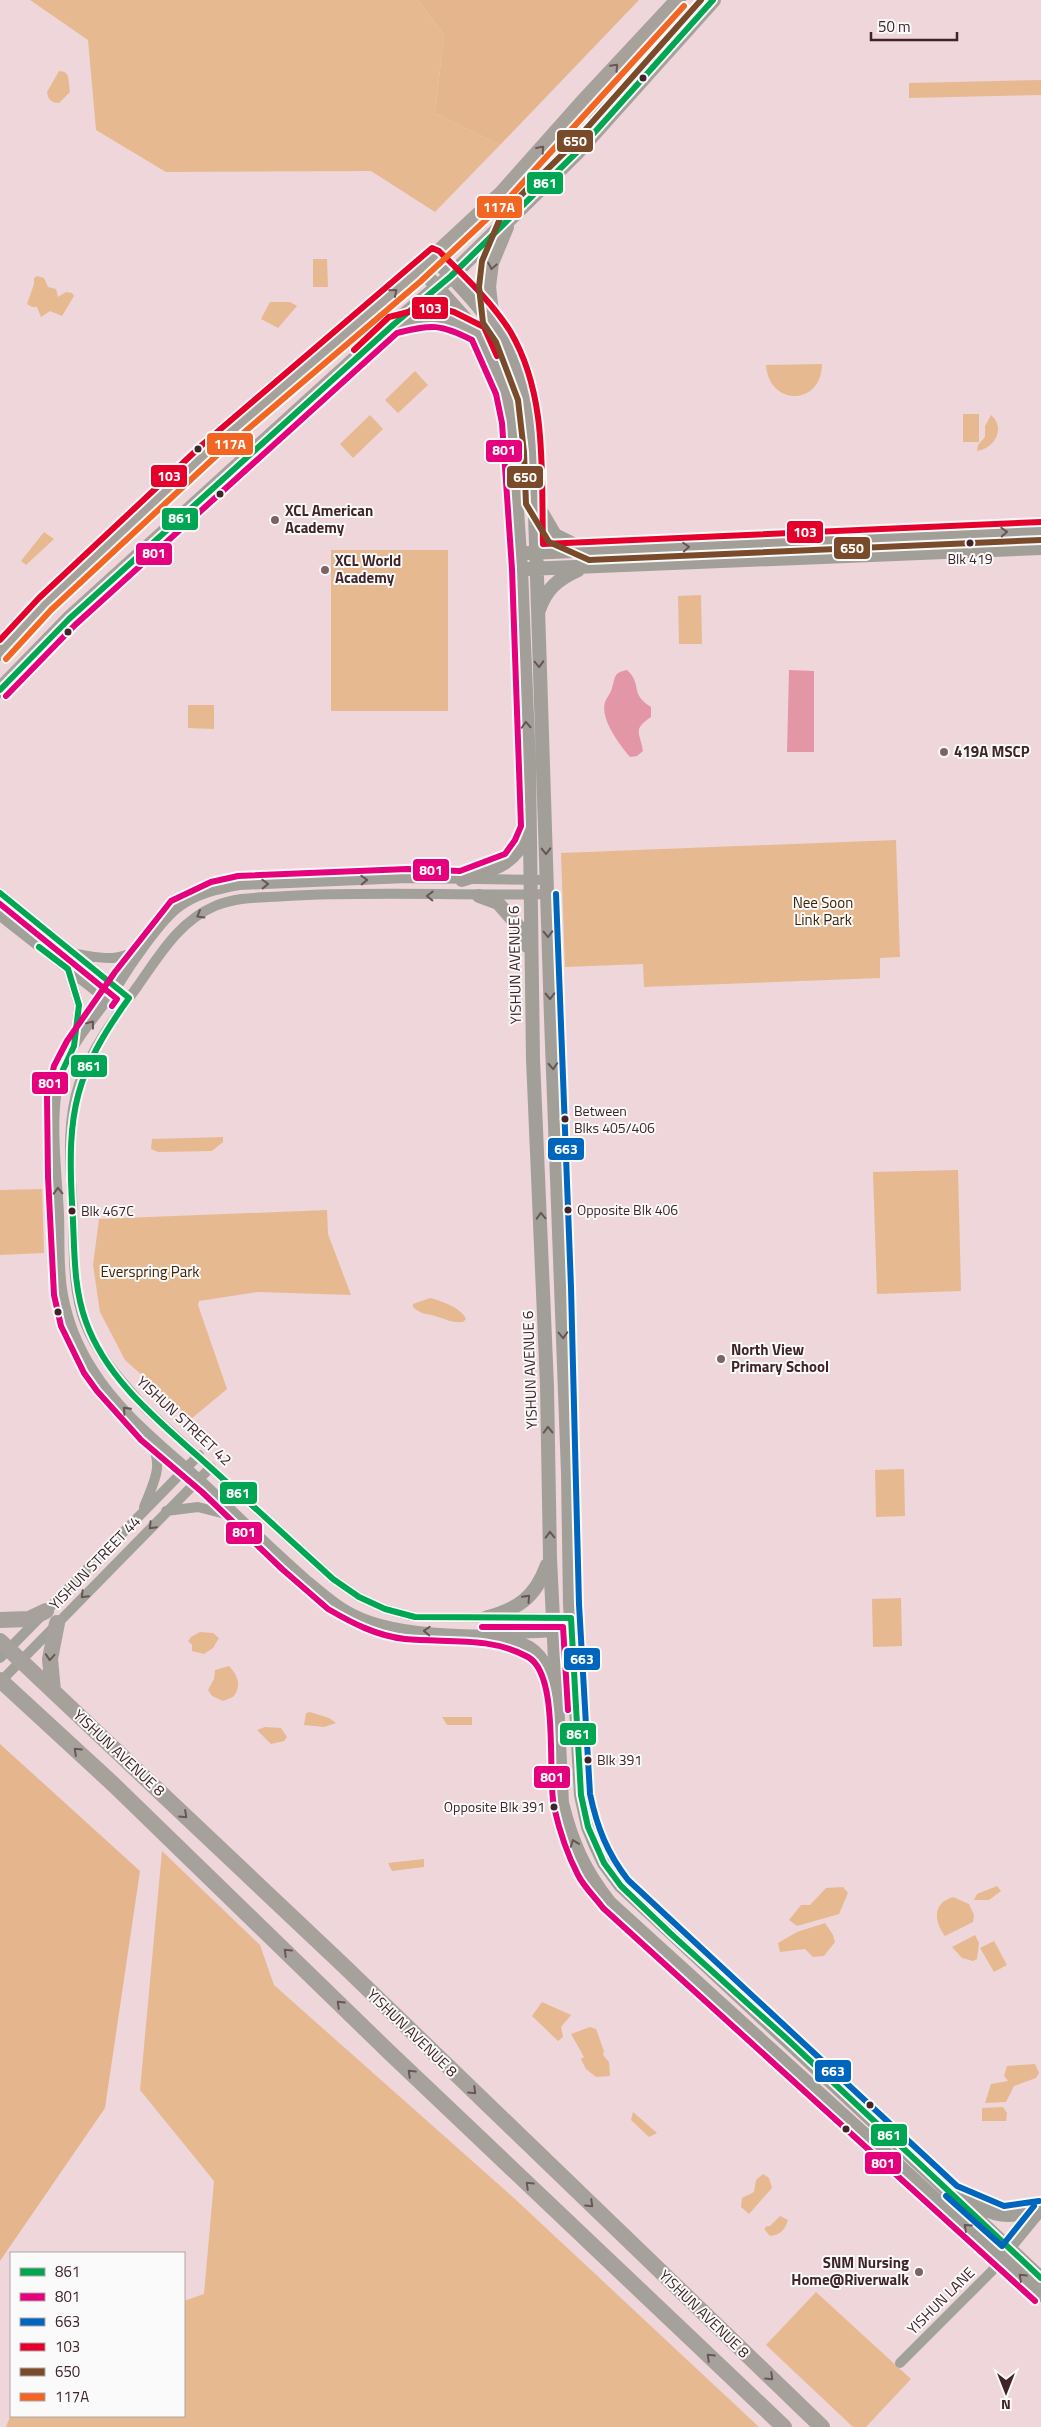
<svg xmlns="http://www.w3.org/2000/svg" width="1041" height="2427" viewBox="0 0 1041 2427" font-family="'Titillium Web',sans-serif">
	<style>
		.green { fill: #e7b991 }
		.forest { fill: #e5b68e }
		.water { fill: #e397a6 }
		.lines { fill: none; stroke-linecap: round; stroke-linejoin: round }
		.street { stroke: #a1a099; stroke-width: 10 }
		.secondary { stroke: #a29f99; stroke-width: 14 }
		.primary { stroke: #a7a19c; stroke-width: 16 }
		.bus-1-casing { stroke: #fafafa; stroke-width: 10 }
		.bus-2-casing { stroke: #fafafa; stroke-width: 10 }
		.bus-3-casing { stroke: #fafafa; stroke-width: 10 }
		.bus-4-casing { stroke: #fafafa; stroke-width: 10 }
		.bus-5-casing { stroke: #fafafa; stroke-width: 10 }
		.bus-6-casing { stroke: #fafafa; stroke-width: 10 }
		.bus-1 { stroke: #00a651; stroke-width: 6 }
		.bus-2 { stroke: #e5007d; stroke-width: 6 }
		.bus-3 { stroke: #0065bd; stroke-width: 6 }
		.bus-4 { stroke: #e4002b; stroke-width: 6 }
		.bus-5 { stroke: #7a4b2a; stroke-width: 6 }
		.bus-6 { stroke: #f26522; stroke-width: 6 }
		.oneway { stroke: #695657 }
		.oneway2 { stroke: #675556 }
		.oneway3 { stroke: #675656 }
		.bus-dot { fill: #402429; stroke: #fafafa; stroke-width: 2 }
		.poi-dot { fill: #7d6267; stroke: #fafafa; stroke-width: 2 }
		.labels { text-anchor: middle; stroke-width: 4; stroke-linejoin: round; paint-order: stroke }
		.bus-label { font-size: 14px; fill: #402429; stroke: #fafafa; text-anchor: start }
		.poi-label { font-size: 15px; font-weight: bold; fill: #402429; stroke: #fafafa; text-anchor: start }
		.park-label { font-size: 15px; fill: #3e2302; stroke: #fafafa }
		.street-label { font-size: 15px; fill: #402429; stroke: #fafafa }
		.line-badge { stroke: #fafafa; stroke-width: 2 }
		.badge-label { font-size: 14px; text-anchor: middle; font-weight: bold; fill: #fff }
	</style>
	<rect width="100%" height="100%" fill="#eed6da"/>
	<path class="green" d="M30,0H418L444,35L435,113L500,145L435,212L371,171L166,172L96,130L88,40Z
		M59,71L65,72L68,76L70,92L59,103C51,103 48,99 47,92Z
		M1041,80V95L909,98V83Z
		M313,259H327L328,287H313Z
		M37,276L44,278L48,287L56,289L58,297L66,292L72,293L74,296L62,316L50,311L41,317L37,307H32L27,304L34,284V278Z
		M270,302H290L297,306L278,328L261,319Z
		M822,364C822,406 769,407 766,365Z
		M415,371L428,385L398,413L385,400Z
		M963,414H979V442H963Z
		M370,415L383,429L353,458L340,444Z
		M991,415C1006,428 995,448 977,451L978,445L985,437V426Z
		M44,532L54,539L26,565L21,561Z
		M331,550H448V711H331Z
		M701,595L702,644H679L678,596Z
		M188,705H214V729L188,728Z
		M896,840L900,957L880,958V978L644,987L643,964L565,967L561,853Z
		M223,1137V1142L212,1151L158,1152L151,1149L152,1139Z
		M958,1170L961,1291L877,1294L873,1172Z
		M42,1189L44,1253L0,1255V1190Z
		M327,1210L328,1234L351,1295L258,1292L199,1301L198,1305L227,1389L191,1419L125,1360L100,1312L93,1265L99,1219Z
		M430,1298C441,1301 462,1308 466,1319L463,1322C451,1323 446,1319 435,1316C426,1313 421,1315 413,1307V1304Z
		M904,1469L905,1516L876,1517L875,1470Z
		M901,1598L902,1646L873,1647L872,1599Z
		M200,1632L213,1633L219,1638L213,1648L204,1654L192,1651V1645L188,1641L191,1637Z
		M229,1666C238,1675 242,1687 233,1697L223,1701L212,1696L208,1690L214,1679L215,1670Z
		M310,1712L329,1718L336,1723L324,1727L304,1725L306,1713Z
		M442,1717H472V1725H447Z
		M265,1727L281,1728L287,1737L284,1741L271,1744L257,1730Z
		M162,1851L260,1945L274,1985L515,2199L759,2427H6L11,2414V2416H184V2301L204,2294L214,2181L140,2090Z
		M424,1859V1867L392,1871L388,1863Z
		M997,1886L1001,1891L989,1900H974L977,1894Z
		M843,1887L848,1893L839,1914L797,1926L789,1920L801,1905H810L826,1888Z
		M953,1897L969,1904L974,1915L973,1922L945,1936C934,1922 932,1903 953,1897Z
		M825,1923L833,1935L835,1942L824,1956L813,1957L805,1949L780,1952L778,1943L797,1932Z
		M975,1935L979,1943L977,1959L973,1961L962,1958L952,1947Z
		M994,1941L1007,1965L994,1972L980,1948Z
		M542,2002L571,2015L561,2027L563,2037L558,2041L532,2016Z
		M590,2027L596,2029L604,2051L603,2055L609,2062L610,2076L596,2077L586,2069L581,2059L584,2057L571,2034Z
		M1035,2064L1039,2073L1036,2078L1014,2086L1006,2102L985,2103L991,2084L1008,2081L1004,2076L1007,2066Z
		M1003,2107L1007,2113L1006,2121H982V2108Z
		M633,2112L657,2133L649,2137L631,2120Z
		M763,2174L769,2178L772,2188L749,2214L741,2207L742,2198L754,2192L756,2180Z
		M780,2216L788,2220C785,2230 780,2235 770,2236L764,2229L767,2226H770Z
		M816,2292L911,2379L866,2427H853L766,2345Z"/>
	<path class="forest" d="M418,0H639L500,145L435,113L444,35Z
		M0,1744L140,1871L105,2108L0,2261Z"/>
	<path class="water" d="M627,670C643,685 629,693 651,707V717C632,730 640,732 643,751L637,756L630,757C619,744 600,719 605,702C607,697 611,693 612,688C616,676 613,673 627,670Z
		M789,670L814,671V752H787Z"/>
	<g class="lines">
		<path class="street" d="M546,880L407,878L239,885C218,889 198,893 180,906C161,919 129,967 116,988C98,1014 73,1040 62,1070C48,1107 57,1174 59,1214C60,1241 58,1269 63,1295C68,1322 78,1347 93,1370C125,1421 177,1456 219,1498C248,1526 277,1554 308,1581C324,1594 340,1609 360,1617C414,1640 512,1635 572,1631
			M0,893L129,998
			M547,894C460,896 373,891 287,896C263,898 238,896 215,906C179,921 159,956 137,987C115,1017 92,1048 79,1084C65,1126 71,1171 73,1215C74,1251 72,1289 85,1323C98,1356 122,1382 145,1408L333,1579L359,1597L385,1609L415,1617L571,1618
			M0,916L120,1010
			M76,954C102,958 117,963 141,948
			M68,969L79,1005L74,1045
			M144,1507C155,1479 164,1467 150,1438
			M166,1511L198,1507L237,1517
			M0,1658L199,1455
			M1,1681L211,1467
			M900,2363L991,2272L1041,2211"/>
		<path class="secondary" d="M433,257C472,298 515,340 527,398C531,415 531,433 533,451L551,1018L568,1473L570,1604L581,1795L588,1827L596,1846L604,1863L621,1886L1041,2278
			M421,269L479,334L504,391L511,422L521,569L529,765L533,1059L547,1386L550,1558L562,1803C572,1843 584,1870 610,1903L1041,2295
			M535,501L555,535L583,549
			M528,553L1041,531
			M526,569L1041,548
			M539,610C546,589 558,579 578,570
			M462,880C493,869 514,866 527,834
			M479,896L498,903L519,927L527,946
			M485,1618C518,1609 535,1598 547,1565
			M493,1634C529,1647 538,1645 553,1682
			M965,2199C994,2217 1008,2219 1041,2209"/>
		<path class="primary" d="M582,103C594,116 602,112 616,104
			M492,321L488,287L491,263L506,227
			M398,324C437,314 443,316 479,334
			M0,653L45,604L208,451L415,274L502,193L582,103L678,0
			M0,690L69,619L393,325L451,276L577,152L713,0
			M0,1620L29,1619L46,1611
			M0,1641L343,1965L822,2427
			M0,1680L113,1784L389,2052L784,2427
			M53,1691L50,1659L57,1623"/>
		<defs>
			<path id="bus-1" d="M0,690L69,619L393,325L451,276L577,152L713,0
				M0,893L129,998C75,1073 67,1111 72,1203C75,1243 72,1284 86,1322C108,1383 164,1425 210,1467C251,1504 292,1542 333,1579L359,1597L385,1609L415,1617L571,1618L581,1795L588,1827L604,1863L621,1886L671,1934L787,2039L1041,2278
				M39,947L68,969L79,1005L74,1046L61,1074"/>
			<path id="bus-2" d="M6,696L75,625L397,333C434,324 439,324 472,340L496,394L502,423L512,569L521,826L515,840L505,854L460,871L407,869L238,876L211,882L171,901L115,972L67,1041L54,1066L47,1097L48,1177L54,1295L61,1326L84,1373L97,1391L141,1440L202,1492L282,1569L328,1609C352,1623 377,1636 405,1639C447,1643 490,1636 528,1657C560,1675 547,1774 554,1807C559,1829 567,1854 578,1875C584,1887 595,1897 603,1908L1035,2301
				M0,904L117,999L112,1006
				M482,1627H563L568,1710"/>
			<path id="bus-3" d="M556,894L571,1287L579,1604L590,1794C597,1827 607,1853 628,1880L957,2186L1004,2206L1039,2201
				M946,2196L1002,2246L1034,2206"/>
			<path id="bus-4" d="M354,350L389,317L424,308H439L454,312L484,327L497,356
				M0,640L39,598L202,445L432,248L439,251C464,276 491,301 510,331C548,395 541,473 543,544L1041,522"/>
			<path id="bus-5" d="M701,0L571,146L502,214L482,261L479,287L483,323L496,342L518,400L524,452L526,504L549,542L589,560L1041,540"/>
			<path id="bus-6" d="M6,659L51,610L214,458L421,281L508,199L684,6"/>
		</defs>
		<use href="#bus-1" class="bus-1-casing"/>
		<use href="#bus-2" class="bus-2-casing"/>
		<use href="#bus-3" class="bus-3-casing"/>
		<use href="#bus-4" class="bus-4-casing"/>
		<use href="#bus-5" class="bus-5-casing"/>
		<use href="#bus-6" class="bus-6-casing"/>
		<use href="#bus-1" class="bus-1"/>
		<use href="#bus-2" class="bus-2"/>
		<use href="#bus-3" class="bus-3"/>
		<use href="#bus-4" class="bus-4"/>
		<use href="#bus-5" class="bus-5"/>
		<use href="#bus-6" class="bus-6"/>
	</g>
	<defs><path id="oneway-chevron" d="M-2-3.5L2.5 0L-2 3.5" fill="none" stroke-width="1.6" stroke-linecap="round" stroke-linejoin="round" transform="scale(1.25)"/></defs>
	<g class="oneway">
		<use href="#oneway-chevron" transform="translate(615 67) rotate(-47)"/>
		<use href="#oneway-chevron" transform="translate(541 149) rotate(-49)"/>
		<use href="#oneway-chevron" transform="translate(492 266) rotate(101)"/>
		<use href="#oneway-chevron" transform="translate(394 292) rotate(-40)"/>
		<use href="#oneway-chevron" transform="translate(50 1657) rotate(94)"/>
		<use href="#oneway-chevron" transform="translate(77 1751) rotate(-137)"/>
		<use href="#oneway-chevron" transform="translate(184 1815) rotate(43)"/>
		<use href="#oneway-chevron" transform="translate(287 1952) rotate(-136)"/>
		<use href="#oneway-chevron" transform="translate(340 2004) rotate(-136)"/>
		<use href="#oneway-chevron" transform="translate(411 2073) rotate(-136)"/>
		<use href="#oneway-chevron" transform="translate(473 2091) rotate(44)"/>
		<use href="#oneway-chevron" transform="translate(529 2185) rotate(-136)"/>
		<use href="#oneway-chevron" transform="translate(590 2204) rotate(44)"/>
		<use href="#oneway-chevron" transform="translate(710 2357) rotate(-136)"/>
		<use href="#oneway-chevron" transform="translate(770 2377) rotate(44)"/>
	</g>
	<g class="oneway2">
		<use href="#oneway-chevron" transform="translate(1004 532) rotate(-3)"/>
		<use href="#oneway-chevron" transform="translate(686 547) rotate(-4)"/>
		<use href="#oneway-chevron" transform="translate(539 664) rotate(88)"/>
		<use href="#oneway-chevron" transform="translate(526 725) rotate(-93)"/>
		<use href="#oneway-chevron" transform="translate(546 851) rotate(89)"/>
		<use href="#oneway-chevron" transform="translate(548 934) rotate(88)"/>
		<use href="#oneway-chevron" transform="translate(550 996) rotate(89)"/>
		<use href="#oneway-chevron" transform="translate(553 1066) rotate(87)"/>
		<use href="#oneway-chevron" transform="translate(541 1216) rotate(-92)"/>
		<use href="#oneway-chevron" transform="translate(563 1335) rotate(88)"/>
		<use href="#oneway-chevron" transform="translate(548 1430) rotate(-91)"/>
		<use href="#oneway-chevron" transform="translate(550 1535) rotate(-91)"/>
		<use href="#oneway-chevron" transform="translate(527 1598) rotate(-47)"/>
		<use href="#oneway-chevron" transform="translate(574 1843) rotate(-110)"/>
		<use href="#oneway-chevron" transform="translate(967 2227) rotate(-138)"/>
		<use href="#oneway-chevron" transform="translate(1022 2277) rotate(-137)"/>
	</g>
	<g class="oneway3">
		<use href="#oneway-chevron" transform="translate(364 880) rotate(-2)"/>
		<use href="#oneway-chevron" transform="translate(265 884) rotate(-2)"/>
		<use href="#oneway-chevron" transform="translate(430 896) rotate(-179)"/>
		<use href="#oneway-chevron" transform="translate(200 915) rotate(150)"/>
		<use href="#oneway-chevron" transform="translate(91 1024) rotate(-53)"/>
		<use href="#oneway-chevron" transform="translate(58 1191) rotate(-92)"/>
		<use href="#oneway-chevron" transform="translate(126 1410) rotate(-133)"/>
		<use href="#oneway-chevron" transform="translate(152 1526) rotate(134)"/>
		<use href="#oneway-chevron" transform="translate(84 1595) rotate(135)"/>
		<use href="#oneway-chevron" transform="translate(427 1631) rotate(-178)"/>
	</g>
	<g class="bus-dot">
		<circle cx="643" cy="78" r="4.5"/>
		<circle cx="198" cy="449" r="4.5"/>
		<circle cx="220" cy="494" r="4.5"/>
		<circle cx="970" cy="543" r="4.5"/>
		<circle cx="68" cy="632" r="4.5"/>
		<circle cx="565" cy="1119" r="4.5"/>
		<circle cx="568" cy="1210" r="4.5"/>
		<circle cx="72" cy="1211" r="4.5"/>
		<circle cx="58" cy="1312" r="4.5"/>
		<circle cx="588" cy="1760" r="4.5"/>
		<circle cx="554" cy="1807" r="4.5"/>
		<circle cx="870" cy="2105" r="4.5"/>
		<circle cx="846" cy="2129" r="4.5"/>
	</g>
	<g class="poi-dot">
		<circle cx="275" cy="520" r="5"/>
		<circle cx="325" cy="570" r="5"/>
		<circle cx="944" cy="752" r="5"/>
		<circle cx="721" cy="1359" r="5"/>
		<circle cx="919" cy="2272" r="5"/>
	</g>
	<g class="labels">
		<g class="bus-label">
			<text x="970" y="564" text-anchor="middle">Blk 419</text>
			<text x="574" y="1116">Between<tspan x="574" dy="17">Blks 405/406</tspan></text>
			<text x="577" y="1215">Opposite Blk 406</text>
			<text x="81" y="1216">Blk 467C</text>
			<text x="597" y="1765">Blk 391</text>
			<text x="545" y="1812" text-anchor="end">Opposite Blk 391</text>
		</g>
		<g class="poi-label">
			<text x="285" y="516">XCL American<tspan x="285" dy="17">Academy</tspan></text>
			<text x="335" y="566">XCL World<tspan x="335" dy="17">Academy</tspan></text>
			<text x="954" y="757">419A MSCP</text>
			<text x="731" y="1355">North View<tspan x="731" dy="17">Primary School</tspan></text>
			<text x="909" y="2268" text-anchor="end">SNM Nursing<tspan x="909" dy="17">Home@Riverwalk</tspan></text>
		</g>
		<g class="park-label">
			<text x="823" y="908">Nee Soon<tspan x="823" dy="17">Link Park</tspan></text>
			<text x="150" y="1277">Everspring Park</text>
		</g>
		<g class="street-label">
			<text transform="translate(515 965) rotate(-91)" y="5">YISHUN AVENUE 6</text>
			<text transform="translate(530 1370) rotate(-92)" y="5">YISHUN AVENUE 6</text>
			<text transform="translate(184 1421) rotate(43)" y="5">YISHUN STREET 42</text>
			<text transform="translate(95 1563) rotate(-46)" y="5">YISHUN STREET 44</text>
			<text transform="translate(119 1753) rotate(43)" y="5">YISHUN AVENUE 8</text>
			<text transform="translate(412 2033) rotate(44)" y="5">YISHUN AVENUE 8</text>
			<text transform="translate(941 2301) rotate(-45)" y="5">YISHUN LANE</text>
			<text transform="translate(704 2314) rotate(44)" y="5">YISHUN AVENUE 8</text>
		</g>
	</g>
	<g class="line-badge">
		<rect x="556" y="129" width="38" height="24" rx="5" fill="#7a4b2a"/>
		<rect x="526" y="171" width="38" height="24" rx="5" fill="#00a651"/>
		<rect x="476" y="195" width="47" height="24" rx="5" fill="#f26522"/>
		<rect x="411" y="296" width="38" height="24" rx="5" fill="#e4002b"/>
		<rect x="206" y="432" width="48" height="24" rx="5" fill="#f26522"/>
		<rect x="485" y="439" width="38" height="24" rx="5" fill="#e5007d"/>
		<rect x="150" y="464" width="38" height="24" rx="5" fill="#e4002b"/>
		<rect x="506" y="465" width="38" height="24" rx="5" fill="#7a4b2a"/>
		<rect x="161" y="507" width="38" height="24" rx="5" fill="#00a651"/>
		<rect x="786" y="520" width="38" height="24" rx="5" fill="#e4002b"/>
		<rect x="833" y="536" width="38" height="24" rx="5" fill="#7a4b2a"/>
		<rect x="135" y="542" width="38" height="24" rx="5" fill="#e5007d"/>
		<rect x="412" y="858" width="38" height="24" rx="5" fill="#e5007d"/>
		<rect x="70" y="1054" width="38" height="24" rx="5" fill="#00a651"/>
		<rect x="31" y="1071" width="38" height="24" rx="5" fill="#e5007d"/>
		<rect x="547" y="1137" width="38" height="24" rx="5" fill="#0065bd"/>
		<rect x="219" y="1481" width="39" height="24" rx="5" fill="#00a651"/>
		<rect x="225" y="1521" width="38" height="24" rx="5" fill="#e5007d"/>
		<rect x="563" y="1647" width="38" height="24" rx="5" fill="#0065bd"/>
		<rect x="559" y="1722" width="38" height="24" rx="5" fill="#00a651"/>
		<rect x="533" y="1765" width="38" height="24" rx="5" fill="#e5007d"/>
		<rect x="814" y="2059" width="38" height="24" rx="5" fill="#0065bd"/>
		<rect x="870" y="2123" width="38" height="24" rx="5" fill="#00a651"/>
		<rect x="864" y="2151" width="38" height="24" rx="5" fill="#e5007d"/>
	</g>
	<g class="badge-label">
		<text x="575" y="146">650</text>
		<text x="545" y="188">861</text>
		<text x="499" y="212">117A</text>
		<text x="430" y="313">103</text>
		<text x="230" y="449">117A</text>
		<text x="504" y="455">801</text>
		<text x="169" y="481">103</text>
		<text x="525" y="482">650</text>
		<text x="180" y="523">861</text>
		<text x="805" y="537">103</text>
		<text x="852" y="553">650</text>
		<text x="154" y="558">801</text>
		<text x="431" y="875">801</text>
		<text x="89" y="1071">861</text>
		<text x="50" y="1088">801</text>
		<text x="566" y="1154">663</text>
		<text x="238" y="1498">861</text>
		<text x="244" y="1537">801</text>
		<text x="582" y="1664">663</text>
		<text x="578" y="1739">861</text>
		<text x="552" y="1782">801</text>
		<text x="833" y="2076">663</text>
		<text x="889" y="2140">861</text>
		<text x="883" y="2168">801</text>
	</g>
	<rect x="10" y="2252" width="175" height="165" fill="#fafafa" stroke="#b0a4a6"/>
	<rect x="20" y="2268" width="25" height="8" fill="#00a651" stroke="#b0a4a6"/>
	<text x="55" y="2277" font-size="15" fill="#402429">861</text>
	<rect x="20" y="2293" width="25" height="8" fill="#e5007d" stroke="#b0a4a6"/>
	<text x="55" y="2302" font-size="15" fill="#402429">801</text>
	<rect x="20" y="2318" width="25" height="8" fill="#0065bd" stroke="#b0a4a6"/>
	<text x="55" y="2327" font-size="15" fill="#402429">663</text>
	<rect x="20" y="2343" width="25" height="8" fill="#e4002b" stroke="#b0a4a6"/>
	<text x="55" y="2352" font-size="15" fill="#402429">103</text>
	<rect x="20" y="2368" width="25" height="8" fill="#7a4b2a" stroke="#b0a4a6"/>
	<text x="55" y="2377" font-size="15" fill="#402429">650</text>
	<rect x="20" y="2393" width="25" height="8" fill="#f26522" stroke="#b0a4a6"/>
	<text x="55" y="2402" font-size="15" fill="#402429">117A</text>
	<g transform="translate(1006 2392) rotate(180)" stroke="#fafafa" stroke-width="4" paint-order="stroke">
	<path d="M0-4L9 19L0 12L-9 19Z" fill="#402429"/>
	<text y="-8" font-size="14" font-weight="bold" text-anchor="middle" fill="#402429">N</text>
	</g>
	<path d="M871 32v8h86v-8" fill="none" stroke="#402429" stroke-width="2.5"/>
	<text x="878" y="32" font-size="15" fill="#402429" stroke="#fafafa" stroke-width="4" paint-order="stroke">50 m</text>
</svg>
